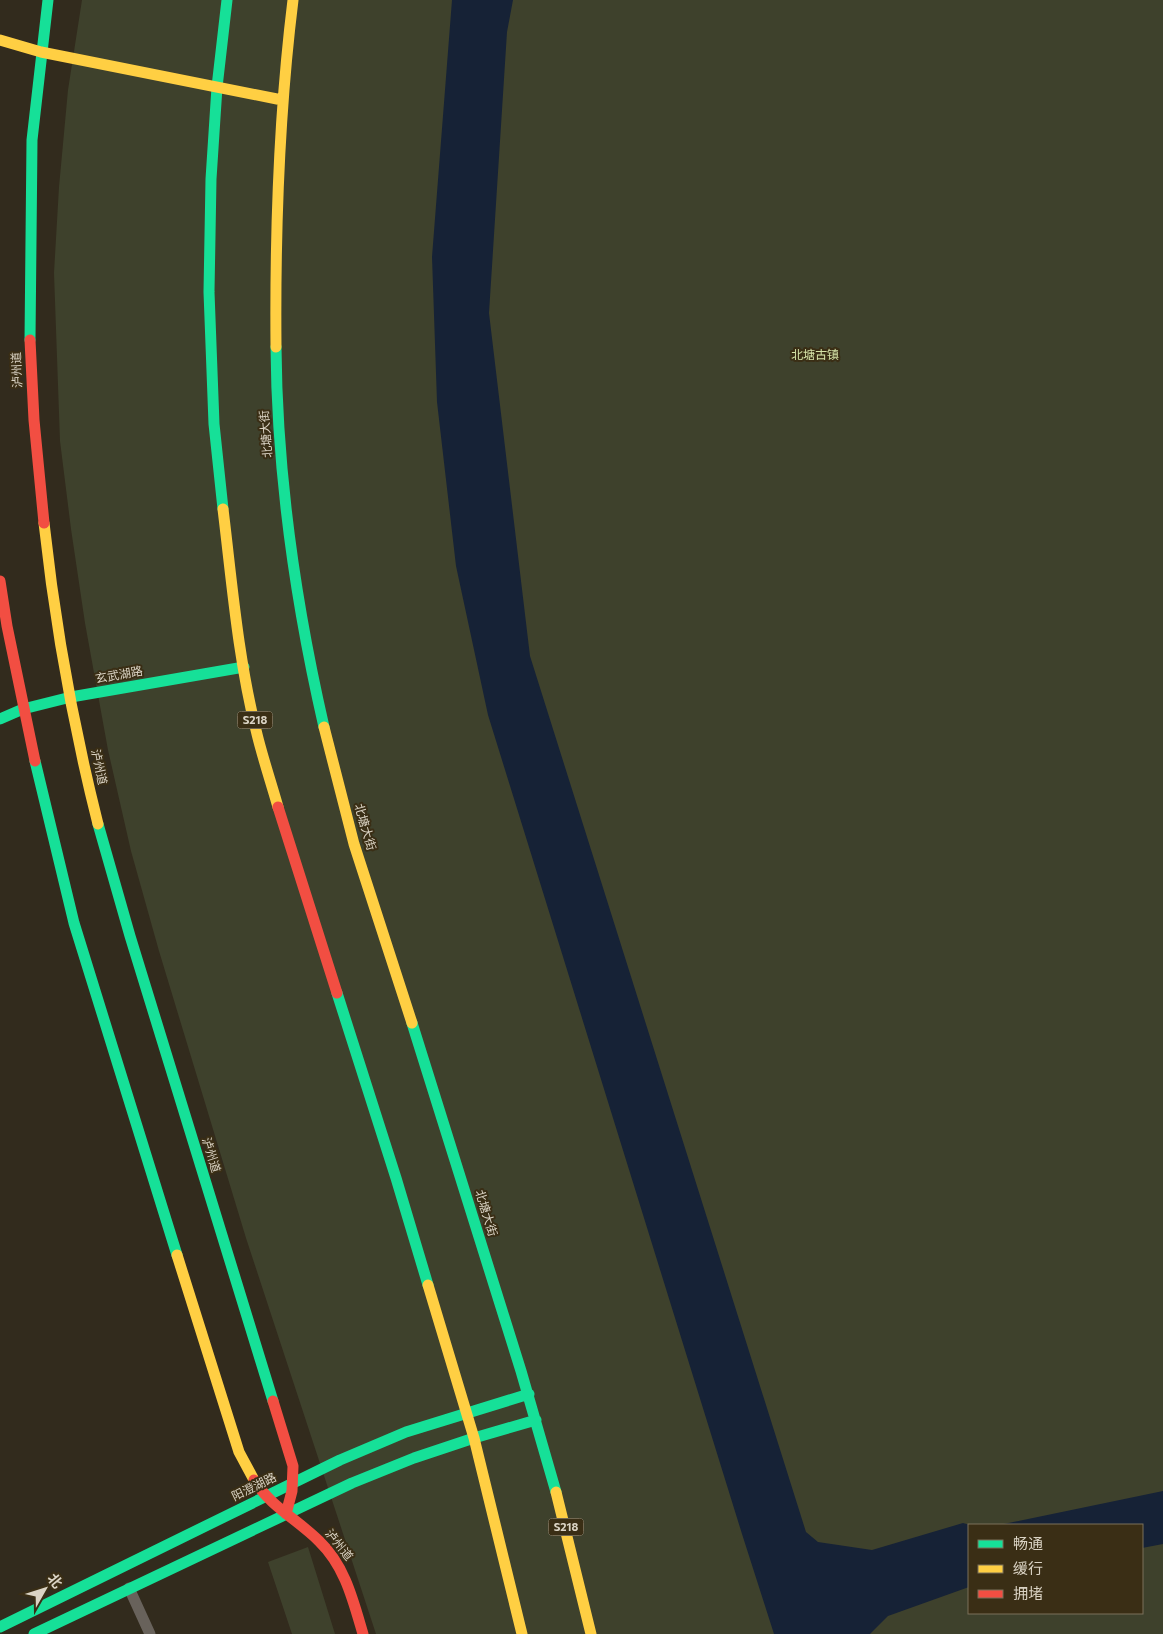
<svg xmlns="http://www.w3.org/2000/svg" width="1163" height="1634" viewBox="0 0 1163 1634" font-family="Commissioner,'Noto Sans SC',sans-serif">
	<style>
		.green { fill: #3e412c; fill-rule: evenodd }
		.water { fill: #162236 }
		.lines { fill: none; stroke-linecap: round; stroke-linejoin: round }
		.lane { stroke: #68625b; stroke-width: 11 }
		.fast { stroke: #16e098; stroke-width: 11 }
		.slow { stroke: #ffcf43; stroke-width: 11 }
		.jam { stroke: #f24e42; stroke-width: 11 }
		.labels { text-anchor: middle; stroke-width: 4; stroke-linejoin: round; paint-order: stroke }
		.shield { fill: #3a2e15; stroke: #aaa290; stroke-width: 1 }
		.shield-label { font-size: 11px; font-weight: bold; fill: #dad3c4 }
		.park-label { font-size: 12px; fill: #d5e2a7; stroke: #3a2e15 }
		.street-label { font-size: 12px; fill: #dad3c4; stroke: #3a2e15 }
	</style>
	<rect width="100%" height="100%" fill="#322b1d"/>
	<path class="green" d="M82,0H1163V1634H376L246,1238L159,951L131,851L108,750L85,623L71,529L60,441L54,273L59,187L68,90ZM969,1525H1142V1613H969Z
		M308,1547L335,1634H292L268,1562Z"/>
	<path class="water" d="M452,0H513L507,32L489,313L530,656L806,1532L818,1542L872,1550L963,1523L970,1525L969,1587L888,1616L870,1634H774L742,1534L488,715L456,566L437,402L432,257Z
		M1163,1491V1544L1142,1548V1525H999Z"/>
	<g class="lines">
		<path class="lane" d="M129,1588L150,1634"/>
		<path class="fast" d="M30,340L32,140L48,0
			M276,347C277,472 296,605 324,727
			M223,509L214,424L209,292L211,179L217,87L227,0
			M0,719L23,709L71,697L244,667
			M35,761L74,923L177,1255
			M98,824L130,936L273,1401
			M337,993L396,1178L428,1285
			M412,1023L521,1371L556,1492
			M0,1627L340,1460L406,1432L529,1394
			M34,1634L352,1483L414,1458L474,1438L536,1420"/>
		<path class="slow" d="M0,40L41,52L282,100
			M276,347C275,233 279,113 293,0
			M223,509C232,583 238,658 256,730C262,756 271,782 278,807
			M44,523C55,624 73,725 98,824
			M324,727L354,844L412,1023
			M177,1255L239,1452L254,1480
			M428,1285L474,1438L522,1634
			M556,1492L591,1634"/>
		<path class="jam" d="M30,340L34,420L44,523
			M0,581L7,626L35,761
			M278,807L337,993
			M273,1401L293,1466L292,1491L286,1514
			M254,1480C270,1506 298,1520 319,1541C345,1566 353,1600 363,1634"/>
	</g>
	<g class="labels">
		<g class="shield">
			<rect x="237.5" y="711.5" width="35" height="17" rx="4"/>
			<rect x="548.5" y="1518.5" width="35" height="17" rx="4"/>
		</g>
		<g class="shield-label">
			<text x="255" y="724">S218</text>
			<text x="566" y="1531">S218</text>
		</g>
		<g class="park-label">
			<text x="815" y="359">北塘古镇</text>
		</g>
		<g class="street-label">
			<text transform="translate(17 370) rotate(-92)" y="4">泸州道</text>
			<text transform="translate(266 434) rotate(-95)" y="4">北塘大街</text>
			<text transform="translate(119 675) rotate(-10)" y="4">玄武湖路</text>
			<text transform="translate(99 767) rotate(78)" y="4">泸州道</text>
			<text transform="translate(365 827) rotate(74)" y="4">北塘大街</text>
			<text transform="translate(211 1155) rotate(73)" y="4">泸州道</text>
			<text transform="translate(486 1213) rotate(73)" y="4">北塘大街</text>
			<text transform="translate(254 1487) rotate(-26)" y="4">阳澄湖路</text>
			<text transform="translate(339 1545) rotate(51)" y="4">泸州道</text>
		</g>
	</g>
	<rect x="968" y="1524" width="175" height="90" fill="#3a2e15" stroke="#7a705b"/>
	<rect x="978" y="1540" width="25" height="8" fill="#16e098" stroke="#7a705b"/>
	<text x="1013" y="1549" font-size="15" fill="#dad3c4">畅通</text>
	<rect x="978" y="1565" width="25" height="8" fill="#ffcf43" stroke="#7a705b"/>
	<text x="1013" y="1574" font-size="15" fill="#dad3c4">缓行</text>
	<rect x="978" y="1590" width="25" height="8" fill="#f24e42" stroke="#7a705b"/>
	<text x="1013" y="1599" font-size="15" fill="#dad3c4">拥堵</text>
	<g transform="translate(45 1589) rotate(51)" stroke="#3a2e15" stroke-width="4" paint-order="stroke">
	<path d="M0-4L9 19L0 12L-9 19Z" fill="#dad3c4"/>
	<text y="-8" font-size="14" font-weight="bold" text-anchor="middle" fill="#dad3c4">北</text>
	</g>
</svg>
